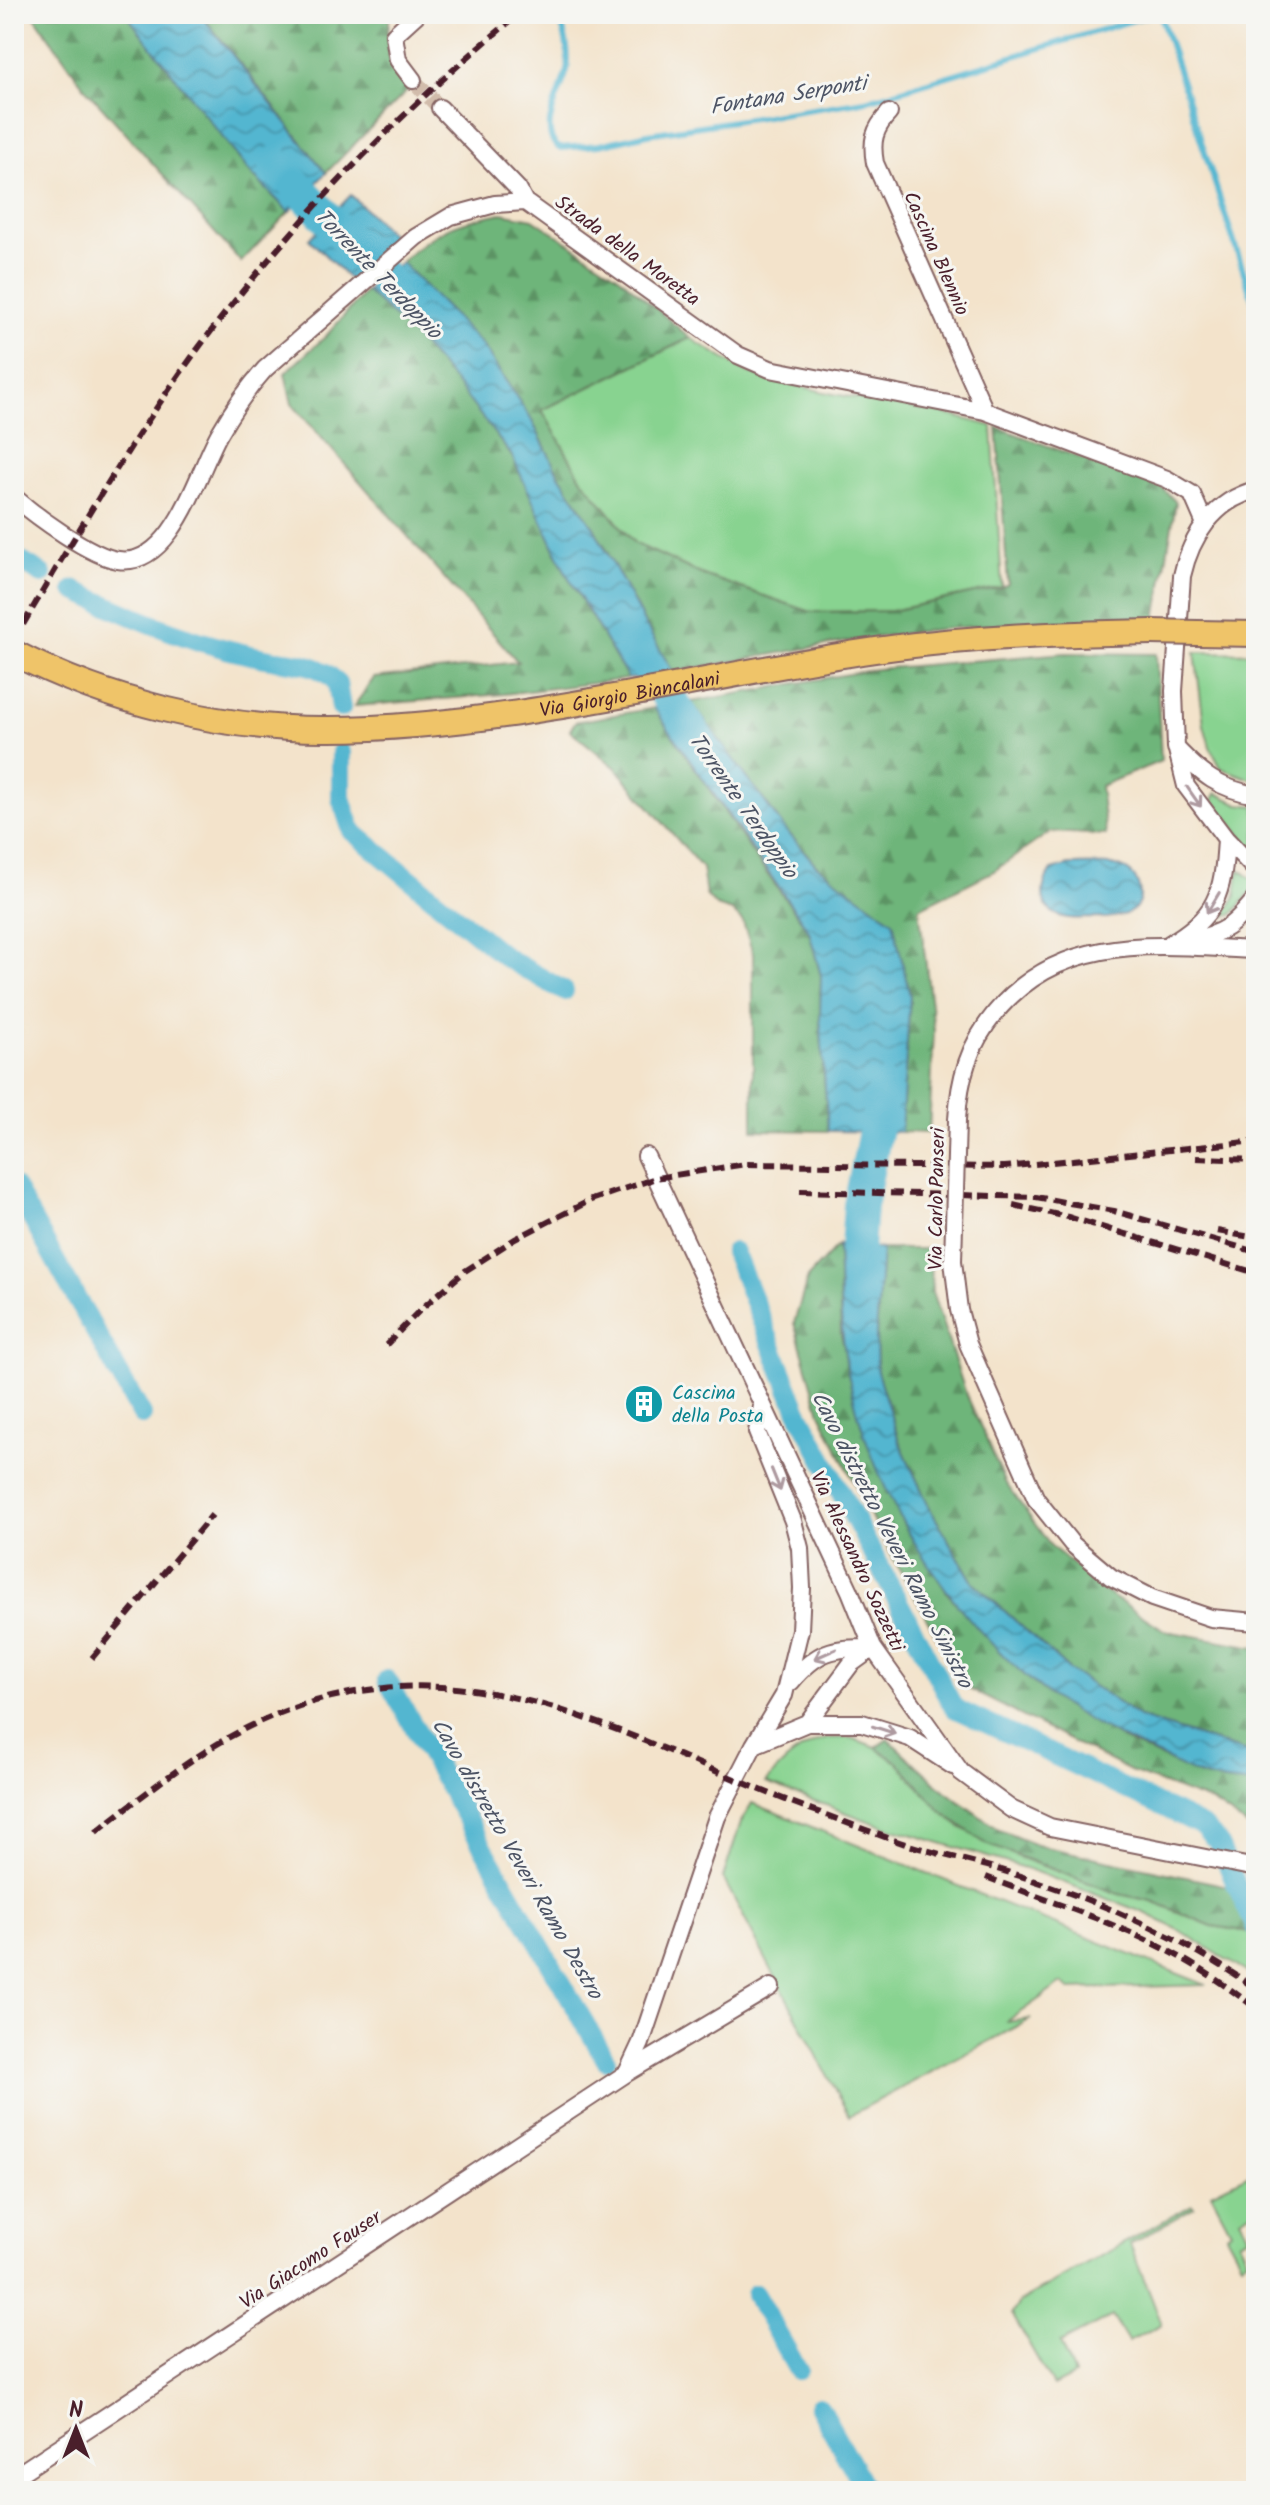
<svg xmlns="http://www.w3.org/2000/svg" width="1270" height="2505" viewBox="0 0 1270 2505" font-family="Kalam,sans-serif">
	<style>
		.green { fill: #88d390; stroke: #69795e; stroke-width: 2 }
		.forest { fill: url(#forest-firs); stroke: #5c6a52; stroke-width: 2 }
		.water { fill: url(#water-waves); stroke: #4e6a7e; stroke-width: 2 }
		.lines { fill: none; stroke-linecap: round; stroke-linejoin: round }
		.stream { stroke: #52b6d0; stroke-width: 6 }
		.canal { stroke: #52b6d0; stroke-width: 20 }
		.river { stroke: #52b6d0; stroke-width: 34 }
		.street-tunnel { stroke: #d1bcab; stroke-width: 16; stroke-dasharray: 16 8; stroke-linecap: butt }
		.street-casing { stroke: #856463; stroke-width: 20 }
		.primary-casing { stroke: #856463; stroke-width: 28 }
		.street { stroke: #fff; stroke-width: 16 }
		.primary { stroke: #efc469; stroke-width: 24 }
		.rail { stroke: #4a1f2b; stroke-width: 6; stroke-dasharray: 12 6; stroke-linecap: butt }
		.street-bridge-casing { stroke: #856463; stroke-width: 20; stroke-linecap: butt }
		.primary-bridge-casing { stroke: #856463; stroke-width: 28; stroke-linecap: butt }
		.street-bridge { stroke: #fff; stroke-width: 16 }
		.primary-bridge { stroke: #efc469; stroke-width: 24 }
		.oneway { stroke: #ae9aa0 }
		.labels { text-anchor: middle; stroke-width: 6; stroke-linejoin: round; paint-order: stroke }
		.street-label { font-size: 20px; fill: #4a1f2b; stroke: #f6f6f2 }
		.culture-label { font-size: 20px; fill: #0d838f; stroke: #f6f6f2; text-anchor: start }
		.water-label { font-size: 22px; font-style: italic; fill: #4d5465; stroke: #f6f6f2 }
	</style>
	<defs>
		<pattern id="forest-firs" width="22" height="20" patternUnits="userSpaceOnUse" patternTransform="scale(2)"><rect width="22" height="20" fill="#6eb57a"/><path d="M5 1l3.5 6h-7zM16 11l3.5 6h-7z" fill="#5c9364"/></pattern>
		<pattern id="water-waves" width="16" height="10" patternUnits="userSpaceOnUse" patternTransform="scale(2)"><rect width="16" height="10" fill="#52b6d0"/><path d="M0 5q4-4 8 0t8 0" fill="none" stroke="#4693a9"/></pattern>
	</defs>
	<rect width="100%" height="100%" fill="#f6f6f2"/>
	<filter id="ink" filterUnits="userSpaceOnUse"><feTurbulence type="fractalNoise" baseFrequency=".0125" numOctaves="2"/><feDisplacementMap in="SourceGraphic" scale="16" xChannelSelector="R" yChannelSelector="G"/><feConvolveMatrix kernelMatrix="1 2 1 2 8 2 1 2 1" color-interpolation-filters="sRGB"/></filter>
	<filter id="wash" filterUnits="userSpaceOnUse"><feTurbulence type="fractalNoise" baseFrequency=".006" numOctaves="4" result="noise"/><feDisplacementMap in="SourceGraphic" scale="32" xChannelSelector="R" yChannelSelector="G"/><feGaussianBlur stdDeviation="1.8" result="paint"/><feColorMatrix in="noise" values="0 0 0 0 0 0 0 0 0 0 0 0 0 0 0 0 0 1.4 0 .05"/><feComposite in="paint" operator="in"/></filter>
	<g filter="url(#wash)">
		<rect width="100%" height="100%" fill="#f3e3cb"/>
		<path class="green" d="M690,338L748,373L828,393L942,413L992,426L1002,587L891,611L811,612L703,575L634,543L581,478L542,410Z
			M1195,652L1256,653V781L1221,768L1210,747L1204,725Z
			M1216,793L1239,804L1256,806V854L1213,800Z
			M1239,869L1256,882V886L1232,915L1224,916L1236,896Z
			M828,1738H851L876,1747L897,1762L941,1811L960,1827L1018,1857L1119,1894L1152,1901L1212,1926L1256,1933V1978L1179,1930L1145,1913L1028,1869L877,1824L766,1783C784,1760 800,1747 828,1738Z
			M752,1803L1206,1985L1070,1989L1062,1983L1006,2022L1031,2019L849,2116L723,1878L741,1822Z
			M1255,2171L1256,2210L1240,2219L1249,2236L1239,2241L1247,2258L1241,2262L1226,2234L1231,2231L1211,2193Z
			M1192,2205L1194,2207L1130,2244L1162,2324L1128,2342L1112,2316L1060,2343L1074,2375L1053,2386L1012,2314L1019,2302Z"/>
		<path class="forest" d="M33,14H126L249,171L289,212L241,262L85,88Z
			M201,14H390C385,53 384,58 409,89L326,173Z
			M502,213L533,219L620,277L690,338L542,410L581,478L634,543L703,575L811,612L891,611L1002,587L1008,584L997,427L1162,488L1176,502L1156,620C1082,622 1006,622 932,630C845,640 759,657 673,672L645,624L593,526L558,473L531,419L482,345L401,262C435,229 457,222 502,213Z
			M366,291L410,331L457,384L514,459L565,571L628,679L504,694L354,706L374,678L518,662L292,404L285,373L326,336Z
			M1065,653L1156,654L1161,761L1100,786L1106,835L1050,832L994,871L919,908L934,1030L929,1133L901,1132L910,996L849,892L816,865L785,829L691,702L877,669Z
			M654,708L762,867L809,931L821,976L820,1017L828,1131L753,1130V954L743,922L732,911L716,906L706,895L702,868L616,768L570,730L575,722Z
			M838,1245L841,1335L881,1477L904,1525L948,1594L1001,1653L1044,1691L1128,1742L1204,1777L1256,1784V1832L1212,1802L1134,1773L965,1687L877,1529L820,1413L794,1323L808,1277Z
			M882,1249H930L932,1292L965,1391L1005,1482L1050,1545L1102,1590L1166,1631L1256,1647V1755L1141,1718L1068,1669L973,1582L930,1509L899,1441L877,1372L876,1336Z
			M888,1739L945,1791L999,1830L1036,1845L1256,1892V1933L1212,1926L1152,1901L1119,1894L986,1844L941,1811L897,1762L876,1747Z"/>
		<path class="water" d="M126,14H200L326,173L289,212L249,171Z
			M351,195L397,240L351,281L309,239Z
			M401,262L482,345L531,419L558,473L593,526L645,624L673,672L628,679L565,571L512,456L454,381L410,331L366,291Z
			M691,702L785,829L816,865L893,921L910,996L901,1132L828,1131L820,1017L821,976L809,931L654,708Z
			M1069,865C1090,865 1128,859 1137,882C1151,916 1113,919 1091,918C1081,918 1069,920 1060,916C1038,908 1040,885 1052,870Z
			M838,1245L882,1249L876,1336L877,1372L899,1441L930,1509L973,1582L1068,1669L1141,1718L1256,1755V1784C1239,1782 1218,1782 1202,1776C1187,1771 1172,1762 1158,1755C1123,1739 1071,1713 1041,1689C949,1614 879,1506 852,1391C840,1343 840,1294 838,1245Z"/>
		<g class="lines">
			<path class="stream" d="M557,14C565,30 570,53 567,70C562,91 536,131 559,148L599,145L648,134L865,101L1154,14
				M1095,14L1097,17L1102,14
				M1160,14L1256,310"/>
			<path class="canal" d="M14,557L42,574
				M74,590C140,621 204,648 276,660C299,663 321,664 337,683L341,708
				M341,752V798L352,831L505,957L564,991
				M14,1187L142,1415
				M734,1252L798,1411L954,1708L1174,1812L1202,1826L1217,1841L1256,1928
				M387,1680L606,2060
				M755,2294L798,2370
				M819,2407L866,2491"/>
			<path class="river" d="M275,163L404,299
				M628,638L700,743
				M858,1292L857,1249L860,1206L884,1088"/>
		</g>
	</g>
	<g filter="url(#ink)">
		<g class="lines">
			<path class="street-tunnel" d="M413,80L440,108"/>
			<defs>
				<path id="street" d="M413,80L398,60L394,35L417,14
					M440,108L518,189L525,202
					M889,113C874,129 871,141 875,163L985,411
					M1256,490C1215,500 1191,536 1182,576L1174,691L1176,748C1202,775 1219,789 1256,795
					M14,497C36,516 90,556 118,560C173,568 198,471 219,434C232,411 247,389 265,369L416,237L451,216L495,204L525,202L738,355L770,369L985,411L1167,479L1192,494L1205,524
					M1177,750L1186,786L1226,839L1256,870
					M1189,941C1225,933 1233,926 1256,898
					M1166,946C1217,916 1223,895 1226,839
					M957,1120C959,1078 969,1045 995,1013C1063,930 1161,946 1256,950
					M646,1156L850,1591L873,1648L961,1772L1011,1809L1050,1827L1256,1868
					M953,1261L959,1310L968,1344L1036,1499L1072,1544L1111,1577L1152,1598L1211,1618L1256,1622
					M791,1682C818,1650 831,1648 873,1648
					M807,1723L851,1664L873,1648
					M754,1745L807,1723H862L910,1738L953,1766
					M627,2073L771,1987
					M14,2477L627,2073L641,2043L717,1817L754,1745L784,1695L800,1630L802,1588L800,1548L793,1521L757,1432L762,1406"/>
				<g id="primary">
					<path d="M1197,633L1256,634"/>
					<path id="s1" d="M14,653C109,702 222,730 329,729C505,728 689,679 862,652C959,637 1055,634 1152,632"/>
				</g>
			</defs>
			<use href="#street" class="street-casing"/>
			<use href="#primary" class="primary-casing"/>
			<use href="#street" class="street"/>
			<use href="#primary" class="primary"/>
			<path class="rail" d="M14,640C71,543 128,445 194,354C287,228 398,112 519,14
				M1196,1158L1256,1160
				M800,1191L1036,1197L1114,1211L1256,1252
				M1013,1205L1068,1217L1256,1273
				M1217,1231L1256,1238
				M386,1345L420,1310L465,1271L515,1239L591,1200L656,1178L746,1164L1005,1167L1256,1141
				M92,1658L212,1515
				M96,1832C190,1758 261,1701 385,1688C538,1673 679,1763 818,1812C854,1825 889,1840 926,1850C946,1856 967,1860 987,1866C1081,1893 1176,1932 1256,1989
				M986,1877C1057,1905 1135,1928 1200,1969C1219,1981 1238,1995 1256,2008"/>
			<defs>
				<path id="street-bridge" d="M953,1261L957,1120"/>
				<path id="primary-bridge" d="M1152,632L1197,633"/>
			</defs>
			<use href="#street-bridge" class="street-bridge-casing"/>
			<use href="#primary-bridge" class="primary-bridge-casing"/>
			<use href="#street-bridge" class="street-bridge"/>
			<use href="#primary-bridge" class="primary-bridge"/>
		</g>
		<defs><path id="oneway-shaft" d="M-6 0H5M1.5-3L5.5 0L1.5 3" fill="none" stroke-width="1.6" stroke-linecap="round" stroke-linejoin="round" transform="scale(2)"/></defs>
		<g class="oneway">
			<use href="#oneway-shaft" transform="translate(1194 797) rotate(55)"/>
			<use href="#oneway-shaft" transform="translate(1213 903) rotate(121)"/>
			<use href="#oneway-shaft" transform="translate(776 1480) rotate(68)"/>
			<use href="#oneway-shaft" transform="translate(825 1654) rotate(156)"/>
			<use href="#oneway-shaft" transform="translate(884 1730) rotate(18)"/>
		</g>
	</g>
	<defs>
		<symbol id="building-disc" viewBox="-11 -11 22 22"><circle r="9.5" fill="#0f9aa8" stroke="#f6f6f2"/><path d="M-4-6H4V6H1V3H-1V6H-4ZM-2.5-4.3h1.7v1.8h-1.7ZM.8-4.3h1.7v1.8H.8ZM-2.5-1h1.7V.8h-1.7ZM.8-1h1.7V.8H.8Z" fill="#fff"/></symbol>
	</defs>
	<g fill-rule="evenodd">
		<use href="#building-disc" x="622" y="1382" width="44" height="44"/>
	</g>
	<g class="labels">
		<g class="street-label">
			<text transform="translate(628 250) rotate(36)" y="7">Strada della Moretta</text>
			<text transform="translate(937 253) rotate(66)" y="7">Cascina Blennio</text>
			<text dy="7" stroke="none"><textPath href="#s1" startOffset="630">Via Giorgio Biancalani</textPath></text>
			<text transform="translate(936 1199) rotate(-89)" y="7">Via Carlo Panseri</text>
			<text transform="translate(858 1561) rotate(65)" y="7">Via Alessandro Sozzetti</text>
			<text transform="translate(310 2259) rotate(-33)" y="7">Via Giacomo Fauser</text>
		</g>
		<g class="culture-label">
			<text x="672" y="1399">Cascina<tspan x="672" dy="23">della Posta</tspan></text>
		</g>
		<g class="water-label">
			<text transform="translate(788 94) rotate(-9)" y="8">Fontana Serponti</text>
			<text transform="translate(379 273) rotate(46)" y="8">Torrente Terdoppio</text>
			<text transform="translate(744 805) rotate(55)" y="8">Torrente Terdoppio</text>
			<text transform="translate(893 1539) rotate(63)" y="8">Cavo distretto Veveri Ramo Sinistro</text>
			<text transform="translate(518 1858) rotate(60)" y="8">Cavo distretto Veveri Ramo Destro</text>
		</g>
	</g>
	<rect width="1270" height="2505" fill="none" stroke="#f6f6f2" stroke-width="48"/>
	<g transform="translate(76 2429)" stroke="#f6f6f2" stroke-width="6" paint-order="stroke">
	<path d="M0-6L14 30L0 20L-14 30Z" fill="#4a1f2b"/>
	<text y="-12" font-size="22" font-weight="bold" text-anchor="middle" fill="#4a1f2b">N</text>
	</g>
</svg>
